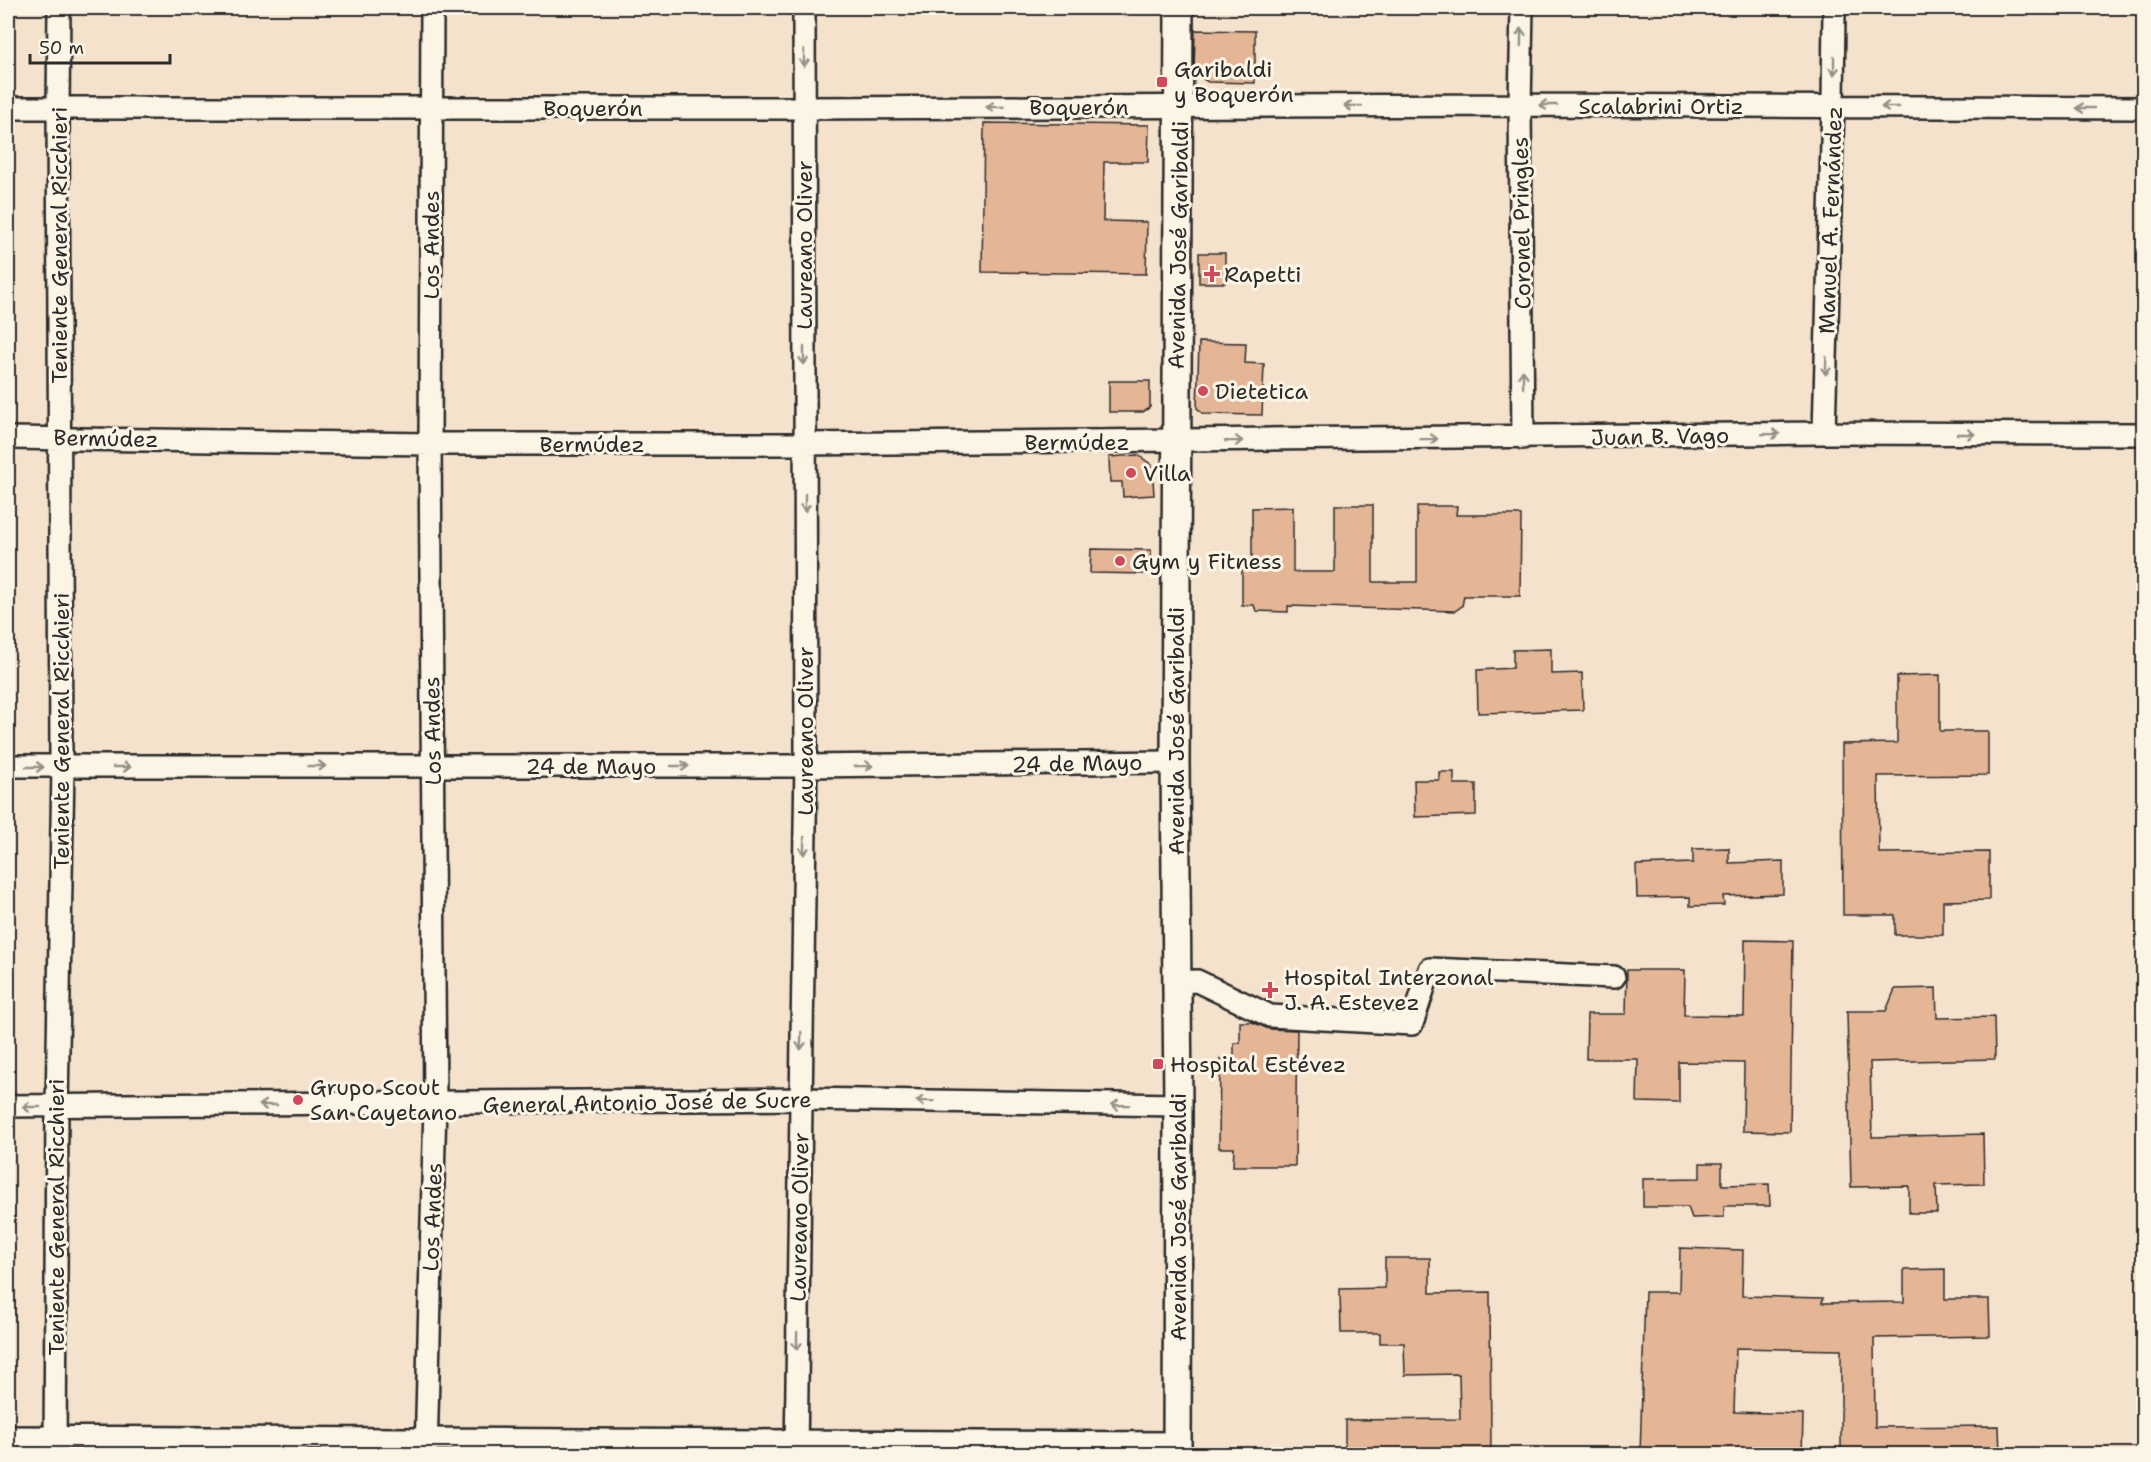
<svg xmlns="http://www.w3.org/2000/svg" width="2151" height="1462" viewBox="0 0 2151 1462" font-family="'Shantell Sans',sans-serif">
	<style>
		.building { fill: #e5b696; stroke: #2b2b2b; stroke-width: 1.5 }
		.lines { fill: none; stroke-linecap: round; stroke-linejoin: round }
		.minor-casing { stroke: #2b2b2b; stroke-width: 26 }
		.major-casing { stroke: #2b2b2b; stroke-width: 32 }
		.minor { stroke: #fcf5e5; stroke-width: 21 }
		.major { stroke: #fcf5e5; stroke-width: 27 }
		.oneway { stroke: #949088 }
		.poi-dot { fill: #d1495b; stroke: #fcf5e5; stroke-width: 2 }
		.labels { text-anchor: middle; stroke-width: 6; stroke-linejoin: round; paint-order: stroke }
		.poi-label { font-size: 22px; fill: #2b2b2b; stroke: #fcf5e5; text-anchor: start }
		.street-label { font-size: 22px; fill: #2b2b2b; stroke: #fcf5e5 }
	</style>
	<rect width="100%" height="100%" fill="#f5e2cd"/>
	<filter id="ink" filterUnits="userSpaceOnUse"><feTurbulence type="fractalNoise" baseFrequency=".0167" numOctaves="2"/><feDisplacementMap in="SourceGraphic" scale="12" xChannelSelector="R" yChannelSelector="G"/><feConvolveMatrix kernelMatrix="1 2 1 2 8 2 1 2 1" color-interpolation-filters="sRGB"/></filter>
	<g filter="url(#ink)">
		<path class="building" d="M1195,30L1255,31V83L1208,82L1194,74Z
			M984,123L1149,125L1148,162H1104L1103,221L1147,222L1146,274L982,272Z
			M1199,253H1225V283H1199Z
			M1199,342L1246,343L1245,363L1264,364L1262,415L1203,414L1197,408Z
			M1109,381H1150V407L1143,412H1109Z
			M1138,455L1152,465L1154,495L1123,497L1122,482H1110L1109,457Z
			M1335,505H1373V582H1417V506H1457L1456,515H1521L1520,596H1464L1462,606L1455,611L1288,606V612L1256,611L1254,605H1242V566H1252V508L1293,507V572H1335Z
			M1091,549L1151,550L1150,574L1090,573Z
			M1551,649V674L1582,673L1583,710L1478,713L1477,670L1513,668V650Z
			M1940,675V731H1988V775L1878,776L1879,853L1989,852V900L1943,901V935H1895V915H1843L1842,744L1897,743V676Z
			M1439,772H1454V784H1476V815L1415,817L1414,780H1439Z
			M1729,848V863L1783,861V894L1723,896L1724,905L1690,906V897L1637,898L1636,865L1693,863V849Z
			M1745,940L1793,941L1790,1132L1743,1131L1744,1063L1679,1062V1103L1637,1102L1638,1059H1586L1587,1014H1626L1627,970H1685L1684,1015L1744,1016Z
			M1936,988L1937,1018L1994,1017L1995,1059L1870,1062L1872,1137L1983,1134L1984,1184L1936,1185L1937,1213H1909V1186L1851,1187L1847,1011H1886L1895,989Z
			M1240,1022H1252L1269,1029L1297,1030L1295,1166H1233L1234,1148H1219L1220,1059H1234V1043H1240Z
			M1700,1163H1722V1185L1769,1184L1770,1206H1724V1217L1692,1218L1688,1207H1643V1179L1700,1178Z
			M1680,1248L1743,1250L1742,1296L1823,1298L1822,1303L1904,1302V1270L1945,1269V1299H1989L1990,1336L1874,1338L1875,1427L1999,1426L2000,1455H1841V1350L1736,1348L1734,1412L1803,1414L1802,1455H1640L1645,1292H1679Z
			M1385,1258H1430V1293L1490,1292L1491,1455H1345V1420L1460,1419L1459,1374L1405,1375L1404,1343H1380V1333H1341L1340,1289L1385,1288Z"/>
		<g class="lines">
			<defs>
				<path id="minor" d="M1522,8L1520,105L1523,438
					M8,108H804L1520,105L2144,108
					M1824,433L1833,106L1834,8
					M8,438L430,444H804L1824,433L2144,434
					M8,766H805L1175,762
					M1177,982L1197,981L1270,1016L1412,1024L1430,969L1614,977
					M8,1106L800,1099L1178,1105
					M8,1437L1178,1443
					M55,1454L57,1107L63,767L61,756L58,108L59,8
					M426,1454L435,1104L430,444L432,8
					M796,1454L806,758L804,8"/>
				<path id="major" d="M1177,1454L1178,1105L1175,762L1179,8"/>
			</defs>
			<use href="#minor" class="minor-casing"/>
			<use href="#major" class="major-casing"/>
			<use href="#minor" class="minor"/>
			<use href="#major" class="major"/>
		</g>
		<defs><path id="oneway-shaft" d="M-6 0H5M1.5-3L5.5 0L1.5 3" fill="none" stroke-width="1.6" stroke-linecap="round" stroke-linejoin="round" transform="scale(1.5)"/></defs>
		<g class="oneway">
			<use href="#oneway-shaft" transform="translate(1521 37) rotate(-89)"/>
			<use href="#oneway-shaft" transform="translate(804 58) rotate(90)"/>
			<use href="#oneway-shaft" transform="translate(1834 66) rotate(90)"/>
			<use href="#oneway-shaft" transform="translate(1548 105) rotate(-180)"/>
			<use href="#oneway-shaft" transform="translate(1353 106) rotate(180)"/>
			<use href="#oneway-shaft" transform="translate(995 107) rotate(180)"/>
			<use href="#oneway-shaft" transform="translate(1890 107) rotate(-180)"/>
			<use href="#oneway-shaft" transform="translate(2085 108) rotate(-180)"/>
			<use href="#oneway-shaft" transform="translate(804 356) rotate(90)"/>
			<use href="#oneway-shaft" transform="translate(1826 366) rotate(92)"/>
			<use href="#oneway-shaft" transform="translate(1523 379) rotate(-91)"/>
			<use href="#oneway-shaft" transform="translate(1771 434) rotate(-1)"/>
			<use href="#oneway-shaft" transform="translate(1966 434)"/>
			<use href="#oneway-shaft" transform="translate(1429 439) rotate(-1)"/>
			<use href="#oneway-shaft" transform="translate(1234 441) rotate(-1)"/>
			<use href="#oneway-shaft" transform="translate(805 503) rotate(90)"/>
			<use href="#oneway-shaft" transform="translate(317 766)"/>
			<use href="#oneway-shaft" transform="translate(680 766)"/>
			<use href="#oneway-shaft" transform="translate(864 766) rotate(-1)"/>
			<use href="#oneway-shaft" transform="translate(35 767)"/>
			<use href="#oneway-shaft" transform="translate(122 767)"/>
			<use href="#oneway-shaft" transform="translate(804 846) rotate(91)"/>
			<use href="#oneway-shaft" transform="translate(801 1041) rotate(91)"/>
			<use href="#oneway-shaft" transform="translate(925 1101) rotate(-179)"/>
			<use href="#oneway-shaft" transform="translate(268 1105) rotate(180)"/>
			<use href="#oneway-shaft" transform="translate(1120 1105) rotate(-179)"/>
			<use href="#oneway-shaft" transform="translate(31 1107) rotate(-180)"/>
			<use href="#oneway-shaft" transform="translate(797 1341) rotate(91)"/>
		</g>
	</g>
	<g class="poi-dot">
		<rect x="1156" y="76" width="12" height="12" rx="3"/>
		<path d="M1209 265h6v6h6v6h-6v6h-6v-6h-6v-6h6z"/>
		<circle cx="1203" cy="391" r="6"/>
		<circle cx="1131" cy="473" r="6"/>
		<circle cx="1120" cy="561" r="6"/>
		<path d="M1267 981h6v6h6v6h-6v6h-6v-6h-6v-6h6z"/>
		<rect x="1152" y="1058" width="12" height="12" rx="3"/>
		<circle cx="298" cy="1100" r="6"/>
	</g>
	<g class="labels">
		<g class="poi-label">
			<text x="1174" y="77">Garibaldi<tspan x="1174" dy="25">y Boquerón</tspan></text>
			<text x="1224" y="282">Rapetti</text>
			<text x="1215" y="399">Dietetica</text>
			<text x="1143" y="481">Villa</text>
			<text x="1132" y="569">Gym y Fitness</text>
			<text x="1284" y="985">Hospital Interzonal<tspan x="1284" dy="25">J. A. Estevez</tspan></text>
			<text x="1170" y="1072">Hospital Estévez</text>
			<text x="310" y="1095">Grupo Scout<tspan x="310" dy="25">San Cayetano</tspan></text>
		</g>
		<g class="street-label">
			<text x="1661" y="114">Scalabrini Ortiz</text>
			<text x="1079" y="115">Boquerón</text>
			<text x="593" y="116">Boquerón</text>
			<text transform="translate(1830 220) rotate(-88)" y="8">Manuel A. Fernández</text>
			<text transform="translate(1521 223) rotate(-91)" y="8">Coronel Pringles</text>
			<text transform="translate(59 245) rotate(-90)" y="8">Teniente General Ricchieri</text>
			<text transform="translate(431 245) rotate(-90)" y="8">Los Andes</text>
			<text transform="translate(804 245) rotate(-90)" y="8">Laureano Oliver</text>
			<text transform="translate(1178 245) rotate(-89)" y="8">Avenida José Garibaldi</text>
			<text transform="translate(1660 436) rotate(-1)" y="8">Juan B. Vago</text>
			<text transform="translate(106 438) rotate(1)" y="8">Bermúdez</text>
			<text x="1077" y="450">Bermúdez</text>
			<text x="592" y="452">Bermúdez</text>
			<text transform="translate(61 731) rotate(-90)" y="8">Teniente General Ricchieri</text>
			<text transform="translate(432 731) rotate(-91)" y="8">Los Andes</text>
			<text transform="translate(805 731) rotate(-90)" y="8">Laureano Oliver</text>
			<text transform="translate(1176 731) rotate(-90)" y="8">Avenida José Garibaldi</text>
			<text transform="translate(1077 763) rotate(-1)" y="8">24 de Mayo</text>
			<text x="591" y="774">24 de Mayo</text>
			<text transform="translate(647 1102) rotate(-1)" y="8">General Antonio José de Sucre</text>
			<text transform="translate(56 1217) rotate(-90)" y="8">Teniente General Ricchieri</text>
			<text transform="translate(432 1217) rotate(-88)" y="8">Los Andes</text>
			<text transform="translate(799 1217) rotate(-89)" y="8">Laureano Oliver</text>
			<text transform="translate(1178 1217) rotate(-90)" y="8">Avenida José Garibaldi</text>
		</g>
	</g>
	<rect width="2151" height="1462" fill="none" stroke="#fcf5e5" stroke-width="30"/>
	<rect x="15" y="15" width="2121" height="1432" fill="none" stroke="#2b2b2b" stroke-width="2" filter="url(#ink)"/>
	<path d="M30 54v9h140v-9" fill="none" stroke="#2b2b2b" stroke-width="3"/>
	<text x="39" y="54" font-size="18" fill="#2b2b2b" stroke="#fcf5e5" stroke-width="4.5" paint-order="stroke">50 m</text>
</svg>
